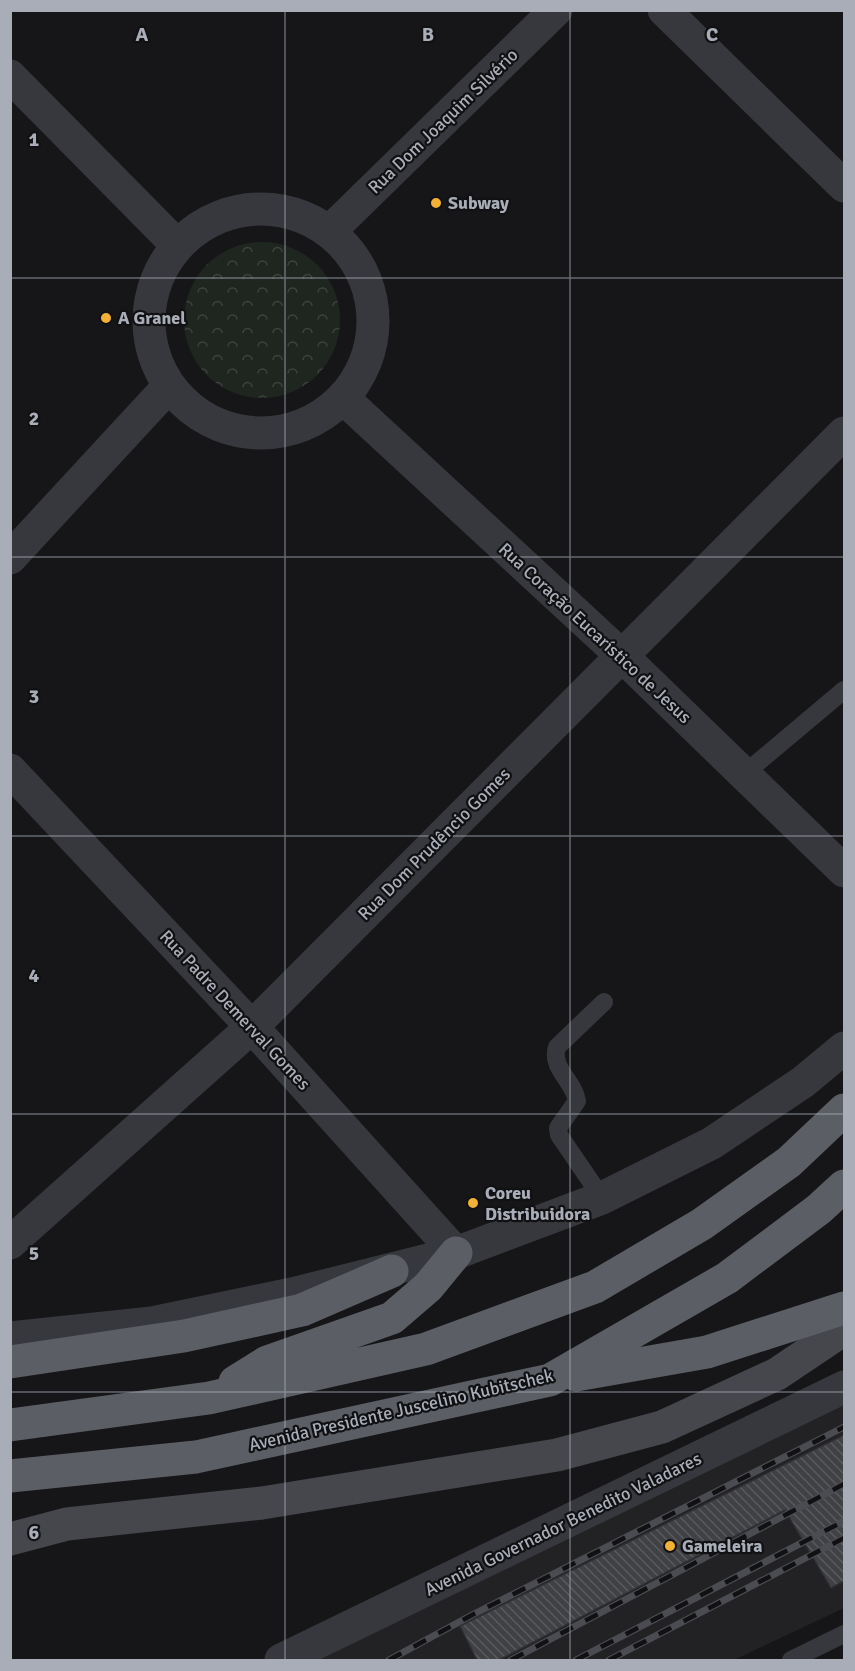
<svg xmlns="http://www.w3.org/2000/svg" width="855" height="1671" viewBox="0 0 855 1671" font-family="Signika,sans-serif">
	<style>
		.built { fill: #222225 }
		.park { fill: url(#park-crowns) }
		.building { fill: url(#building-back-hatch); stroke: #303034; stroke-width: 1.5 }
		.lines { fill: none; stroke-linecap: round; stroke-linejoin: round }
		.service { stroke: #37383d; stroke-width: 18 }
		.minor { stroke: #37383d; stroke-width: 33 }
		.tertiary { stroke: #37383d; stroke-width: 33 }
		.secondary { stroke: #45474d; stroke-width: 33 }
		.trunk { stroke: #5b5e65; stroke-width: 33 }
		.rail-casing { stroke: #4a4c52; stroke-width: 7 }
		.rail { stroke: #111113; stroke-width: 4.5; stroke-dasharray: 14; stroke-linecap: butt }
		.grid { fill: none; stroke: #a8adb8; stroke-width: 1.5; stroke-opacity: 0.55 }
		.poi-dot { fill: #f2b134; stroke: #111113; stroke-width: 2 }
		.labels { text-anchor: middle; stroke-width: 4.5; stroke-linejoin: round; paint-order: stroke }
		.street-label { font-size: 18px; fill: #a8adb8; stroke: #111113 }
		.poi-label { font-size: 18px; font-weight: bold; fill: #a8adb8; stroke: #111113; text-anchor: start }
		.grid-label { font-size: 20px; text-anchor: middle; font-weight: bold; fill: #a8adb8; stroke: #111113; stroke-width: 4.5; stroke-linejoin: round; paint-order: stroke }
	</style>
	<defs>
		<pattern id="park-crowns" width="20" height="18" patternUnits="userSpaceOnUse" patternTransform="scale(1.5)"><rect width="20" height="18" fill="#1e261f"/><path d="M2 6a3 3 0 1 1 6 0M12 15a3 3 0 1 1 6 0" fill="none" stroke="#3c433d"/></pattern>
		<pattern id="building-back-hatch" width="6" height="6" patternUnits="userSpaceOnUse" patternTransform="scale(1.5)"><rect width="6" height="6" fill="#404145"/><path d="M-1 5l2 2M0 0l6 6M5-1l2 2" fill="none" stroke="#595a5e"/></pattern>
	</defs>
	<rect width="100%" height="100%" fill="#161618"/>
	<path class="built" d="M844,1378V1608L734,1660H289Z"/>
	<path class="park" d="M184 320a78 78 0 1 1 156 0a78 78 0 1 1-156 0Z"/>
	<path class="building" d="M844,1435V1581L831,1588L785,1510L499,1660H477L460,1626Z"/>
	<g class="lines">
		<path class="service" d="M744,774L844,690
			M602,1198L559,1135L558,1128L577,1101C574,1081 550,1068 557,1047L604,1002
			M791,1660L844,1634"/>
		<path class="minor" d="M664,10L844,186
			M10,770L252,1027L456,1253
			M10,1243L252,1027L844,433
			M281,1660L844,1387"/>
		<path class="tertiary" d="M10,76L177,245
			M149 321a112 112 0 1 1 224 0a112 112 0 1 1-224 0Z
			M330,231L556,10
			M343,398L621,655L844,871
			M10,558L169,386
			M10,1338L152,1323L292,1294L456,1253L602,1198L712,1143L803,1082L844,1048"/>
		<path class="secondary" d="M10,1539L67,1524L262,1503L557,1455L662,1427L777,1374L844,1329"/>
		<path class="trunk" d="M10,1362L184,1336L302,1310L392,1271
			M576,1375L707,1352L844,1308
			M235,1382L267,1362L392,1318L428,1287L456,1253
			M10,1425L209,1398L426,1349L595,1287L702,1224L789,1162L844,1110
			M10,1476L196,1457L550,1380L727,1278L819,1209L844,1186"/>
		<defs>
			<path id="rail" d="M389,1660L472,1615L844,1427
				M511,1660L844,1484
				M576,1660L844,1521
				M609,1660L844,1538"/>
		</defs>
		<use href="#rail" class="rail-casing"/>
		<use href="#rail" class="rail"/>
	</g>
	<path class="grid" d="M285,10V1660M570,10V1660M10,278H844M10,557H844M10,836H844M10,1114H844M10,1392H844"/>
	<g class="poi-dot">
		<circle cx="436" cy="203" r="6"/>
		<circle cx="106" cy="318" r="6"/>
		<circle cx="473" cy="1203" r="6"/>
		<circle cx="670" cy="1546" r="6"/>
	</g>
	<g class="labels">
		<g class="street-label">
			<text transform="translate(443 121) rotate(-44)" y="6">Rua Dom Joaquim Silvério</text>
			<text transform="translate(595 633) rotate(43)" y="6">Rua Coração Eucarístico de Jesus</text>
			<text transform="translate(434 844) rotate(-45)" y="6">Rua Dom Prudêncio Gomes</text>
			<text transform="translate(235 1010) rotate(47)" y="6">Rua Padre Demerval Gomes</text>
			<text transform="translate(401 1410) rotate(-13)" y="6">Avenida Presidente Juscelino Kubitschek</text>
			<text transform="translate(563 1524) rotate(-26)" y="6">Avenida Governador Benedito Valadares</text>
		</g>
		<g class="poi-label">
			<text x="448" y="209">Subway</text>
			<text x="118" y="324">A Granel</text>
			<text x="485" y="1199">Coreu<tspan x="485" dy="21">Distribuidora</tspan></text>
			<text x="682" y="1552">Gameleira</text>
		</g>
	</g>
	<g class="grid-label">
		<text x="142" y="41">A</text>
		<text x="428" y="41">B</text>
		<text x="712" y="41">C</text>
		<text x="34" y="146">1</text>
		<text x="34" y="425">2</text>
		<text x="34" y="703">3</text>
		<text x="34" y="982">4</text>
		<text x="34" y="1260">5</text>
		<text x="34" y="1539">6</text>
	</g>
	<rect width="855" height="1671" fill="none" stroke="#a8adb8" stroke-width="24"/>
</svg>
